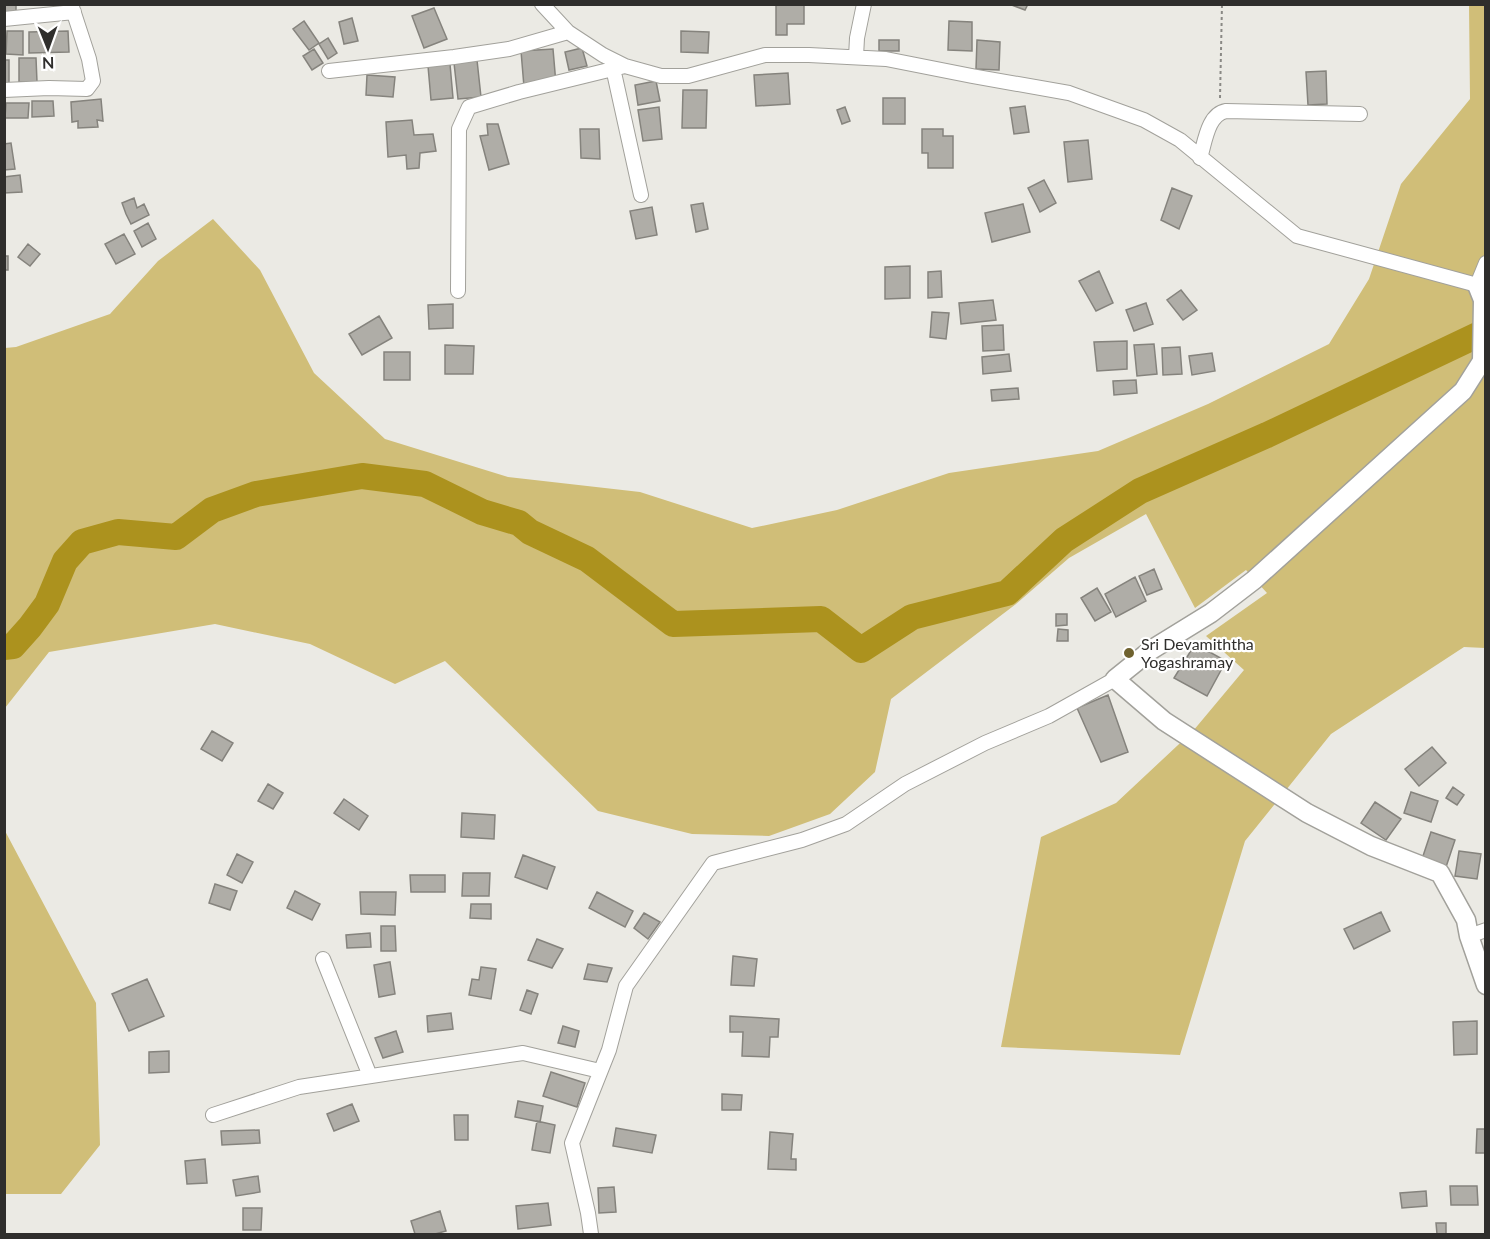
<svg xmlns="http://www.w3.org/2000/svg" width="1490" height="1239" viewBox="0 0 1490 1239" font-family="Lato,sans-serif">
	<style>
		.green { fill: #d0be78 }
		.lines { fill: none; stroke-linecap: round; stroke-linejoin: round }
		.river { stroke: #ac921e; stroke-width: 26 }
		.building { fill: #afada7; stroke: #85837d; stroke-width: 1.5 }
		.minor-casing { stroke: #a2a19b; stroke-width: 16 }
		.tertiary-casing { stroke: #a2a19b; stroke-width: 21 }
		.path { stroke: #8a8985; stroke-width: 2; stroke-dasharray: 3 3; stroke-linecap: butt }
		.minor { stroke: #fff; stroke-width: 14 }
		.tertiary { stroke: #fff; stroke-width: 18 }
		.poi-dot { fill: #6f622f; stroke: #fff; stroke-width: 2 }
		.labels { text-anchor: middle; stroke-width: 4.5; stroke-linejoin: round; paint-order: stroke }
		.poi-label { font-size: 16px; fill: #2f2e2c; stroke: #fff; text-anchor: start }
	</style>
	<rect width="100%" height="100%" fill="#ebeae4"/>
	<path class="green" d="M1469,5H1485V648L1464,647L1331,734L1245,841L1180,1055L1001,1047L1041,837L1116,803L1193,731L1244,670L1206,636L1267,593L1246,570L1195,608L1146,514L1069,558L1016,604L891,699L875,772L830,814L769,836L692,834L598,811L445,661L395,684L310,644L215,624L49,652L5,708V348L16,347L110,314L158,261L213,219L260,270L314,373L385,439L508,477L640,492L752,528L837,510L949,473L1098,451L1208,404L1329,344L1369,279L1401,184L1470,99Z
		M4,829L96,1003L100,1145L61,1194H5Z"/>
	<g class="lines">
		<path class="river" d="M4,647L13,646L30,627L47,604L65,561L82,542L118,532L176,537L212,510L256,494L362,476L425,484L482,512L519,523L530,532L587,559L673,624L821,619L861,650L912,617L1007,593L1064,540L1140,491L1267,435L1486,331"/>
	</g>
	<path class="building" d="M5,4H16V12H5Z
		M776,4H804V24H787V35H776Z
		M1009,4H1028L1025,10Z
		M434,8L447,39L424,48L412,16Z
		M352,18L358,41L344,44L339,22Z
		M304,21L319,43L309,50L293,29Z
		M949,21L972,22V51L948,50Z
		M7,31H23V55L6,54Z
		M68,31L69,52L29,53V32Z
		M681,31L709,32L708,53L681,52Z
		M328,38L337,53L328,59L319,44Z
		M879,40H899V51H879Z
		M977,40L1000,42L999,70L976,69Z
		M582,48L587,66L569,70L565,52Z
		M314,49L323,63L312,70L303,56Z
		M553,49L556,84L524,87L521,51Z
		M19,58H36L37,82H19Z
		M4,60H9V84H4Z
		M477,60L481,97L458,99L454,63Z
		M450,64L453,98L431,100L428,66Z
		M1326,71L1327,104L1308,105L1306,72Z
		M788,73L790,104L756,106L754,75Z
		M367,75L395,77L393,97L366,95Z
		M656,81L660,101L638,105L635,85Z
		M683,90H707L706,128H682Z
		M883,98H905V124H883Z
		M101,99L103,121L97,120L98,127L78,128V121L72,122L71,102Z
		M32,101H53L54,116L32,117Z
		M6,103H29L28,118H5Z
		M1025,106L1029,132L1014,134L1010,108Z
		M659,107L662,139L643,141L638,110Z
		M845,107L850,121L842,124L837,110Z
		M412,120L414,135L433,134L436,151L420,153L419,168L407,169L406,155L388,157L386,122Z
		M487,124H498L509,164L489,170L480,136L488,135Z
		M580,129H599L600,159L581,158Z
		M922,129H943V136H953V168H928V153H922Z
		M1088,140L1092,179L1068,182L1064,142Z
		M11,143L15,169L4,170V144Z
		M20,175L22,192L4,193V177Z
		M1044,180L1056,203L1040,212L1028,188Z
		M1172,188L1192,196L1179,229L1161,220Z
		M134,198L137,208L144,204L149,215L131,224L126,214L122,203Z
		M703,203L708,229L696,232L691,205Z
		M1023,204L1030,232L992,242L985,213Z
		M652,207L657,235L636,239L630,211Z
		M148,223L156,239L142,247L134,231Z
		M124,234L135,254L116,264L105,244Z
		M28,244L40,254L30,266L18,257Z
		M4,256H8V270H4Z
		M910,266V298L885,299V267Z
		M941,271L942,297L928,298V272Z
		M1099,271L1113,303L1096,311L1079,281Z
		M1181,290L1197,310L1183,320L1167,300Z
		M993,300L996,320L961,324L959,303Z
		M1146,303L1153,324L1134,331L1126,310Z
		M453,304V328L429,329L428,305Z
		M932,312L949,313L946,339L930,337Z
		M379,316L392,338L362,355L349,334Z
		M1003,325L1004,350L983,351L982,326Z
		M1127,341V369L1097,371L1094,342Z
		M1154,344L1157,374L1137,376L1134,345Z
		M445,345L474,346L473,374H445Z
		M1180,347L1182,374L1163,375L1162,348Z
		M384,352H410V380H384Z
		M1212,353L1215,371L1192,375L1189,356Z
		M1009,354L1011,371L983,374L982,357Z
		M1136,380L1137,393L1114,395L1113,381Z
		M1018,388L1019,399L992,401L991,390Z
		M1154,569L1162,589L1147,595L1139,576Z
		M1135,577L1146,601L1116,617L1105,594Z
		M1097,588L1111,612L1095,621L1081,598Z
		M1056,614H1067V625L1056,626Z
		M1058,629L1068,630V641H1057Z
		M1195,644L1226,661L1207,696L1174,678Z
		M1108,695L1128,752L1101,762L1077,708Z
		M212,731L233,743L222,761L201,749Z
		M1432,747L1446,763L1419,786L1405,769Z
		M268,784L283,793L273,809L258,801Z
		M1453,787L1464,795L1457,805L1446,798Z
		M1411,792L1438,801L1431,822L1404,813Z
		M344,799L368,816L359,830L334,813Z
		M1375,802L1401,819L1386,840L1361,823Z
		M462,813L495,815L494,839L461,837Z
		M1431,832L1455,840L1446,867L1422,859Z
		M1459,851L1481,854L1477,879L1455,876Z
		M237,854L253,862L242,883L227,875Z
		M523,855L555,867L547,889L515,877Z
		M463,873H490L489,896H462Z
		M410,875H445V892H411Z
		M215,884L237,891L230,910L209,903Z
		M295,891L320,904L312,920L287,908Z
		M360,892H396L395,915L361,914Z
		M597,892L633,911L625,927L589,908Z
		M471,904H491V919L470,918Z
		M1381,912L1390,931L1354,949L1344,929Z
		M644,913L660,922L648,939L634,928Z
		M381,926H395L396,951H381Z
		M370,933L371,947L347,948L346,935Z
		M537,939L563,949L552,968L528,960Z
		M733,956L757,959L754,986L731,985Z
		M390,962L395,994L379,997L374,965Z
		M588,964L612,968L607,982L584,979Z
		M481,967L496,969L491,999L469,995L472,979L479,980Z
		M147,979L164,1016L129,1031L112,994Z
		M527,990L538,994L531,1014L520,1010Z
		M451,1013L453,1029L428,1032L427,1016Z
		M730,1016L779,1019L778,1037H770L769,1057L742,1056L743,1032H730Z
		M1477,1021V1054L1454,1055L1453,1022Z
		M563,1026L579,1031L575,1047L558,1043Z
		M396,1031L403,1052L383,1058L375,1038Z
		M169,1051V1072L149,1073V1052Z
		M551,1072L585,1083L577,1107L543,1096Z
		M722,1094L742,1095L741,1110H722Z
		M518,1101L543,1106L540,1122L515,1117Z
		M352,1104L359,1121L334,1131L327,1114Z
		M454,1115H468V1140H455Z
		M537,1121L555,1125L550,1153L532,1150Z
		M616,1128L656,1135L652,1153L613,1146Z
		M1477,1129H1486V1153H1476Z
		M259,1130L260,1143L222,1145L221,1131Z
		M770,1132L793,1134L791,1159H796V1170L768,1169Z
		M205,1159L207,1183L187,1184L185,1161Z
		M258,1176L260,1192L236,1196L233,1180Z
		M1450,1186H1477L1478,1205H1451Z
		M614,1187L616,1212L599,1213L598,1188Z
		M1426,1191L1427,1206L1402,1208L1400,1193Z
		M548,1203L551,1225L518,1229L516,1206Z
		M243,1208H262L261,1230H243Z
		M440,1211L446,1231L435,1234H415L411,1221Z
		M1436,1223H1446V1234H1437Z"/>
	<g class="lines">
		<defs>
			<path id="minor" d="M542,4L568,32L603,55L625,66L661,76H688L765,55H809L886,59L972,76L1069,93L1144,120L1180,140L1297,236L1477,285L1486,263
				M4,19L74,12
				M856,57L857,38L864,4
				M613,68L641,195
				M329,71L454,57L509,49L568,32
				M4,90L49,88L87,89L93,81L89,59L71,4
				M1200,158C1205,142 1208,114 1226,111L1360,114
				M458,291L459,129L469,107L519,92L625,66
				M1469,936L1486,930
				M323,959L370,1076
				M213,1115L299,1087L523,1053L600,1071
				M591,1234L588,1213L572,1143L609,1050L626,986L713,863L802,840L846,824L905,784L985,743L1049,716L1115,679"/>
			<path id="tertiary" d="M1477,285L1483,300L1482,361L1463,391L1254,580L1211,613L1151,650L1115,679L1164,721L1307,813L1371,846L1440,873L1466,920L1469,936L1486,985"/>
		</defs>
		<use href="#minor" class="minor-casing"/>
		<use href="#tertiary" class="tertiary-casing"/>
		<path class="path" d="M1220,98L1222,4"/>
		<use href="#minor" class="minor"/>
		<use href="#tertiary" class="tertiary"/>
	</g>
	<circle class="poi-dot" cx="1129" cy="653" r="6"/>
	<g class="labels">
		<g class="poi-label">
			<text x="1141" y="650">Sri Devamiththa<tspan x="1141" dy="18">Yogashramay</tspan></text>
		</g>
	</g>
	<rect width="1490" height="1239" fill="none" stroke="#2f2e2c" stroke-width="12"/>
	<g transform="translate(48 48) rotate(179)" stroke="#ffffff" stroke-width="4.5" paint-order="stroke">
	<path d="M0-4.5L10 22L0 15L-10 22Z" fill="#2f2e2c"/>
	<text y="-9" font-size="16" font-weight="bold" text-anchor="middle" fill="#2f2e2c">N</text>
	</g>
</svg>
